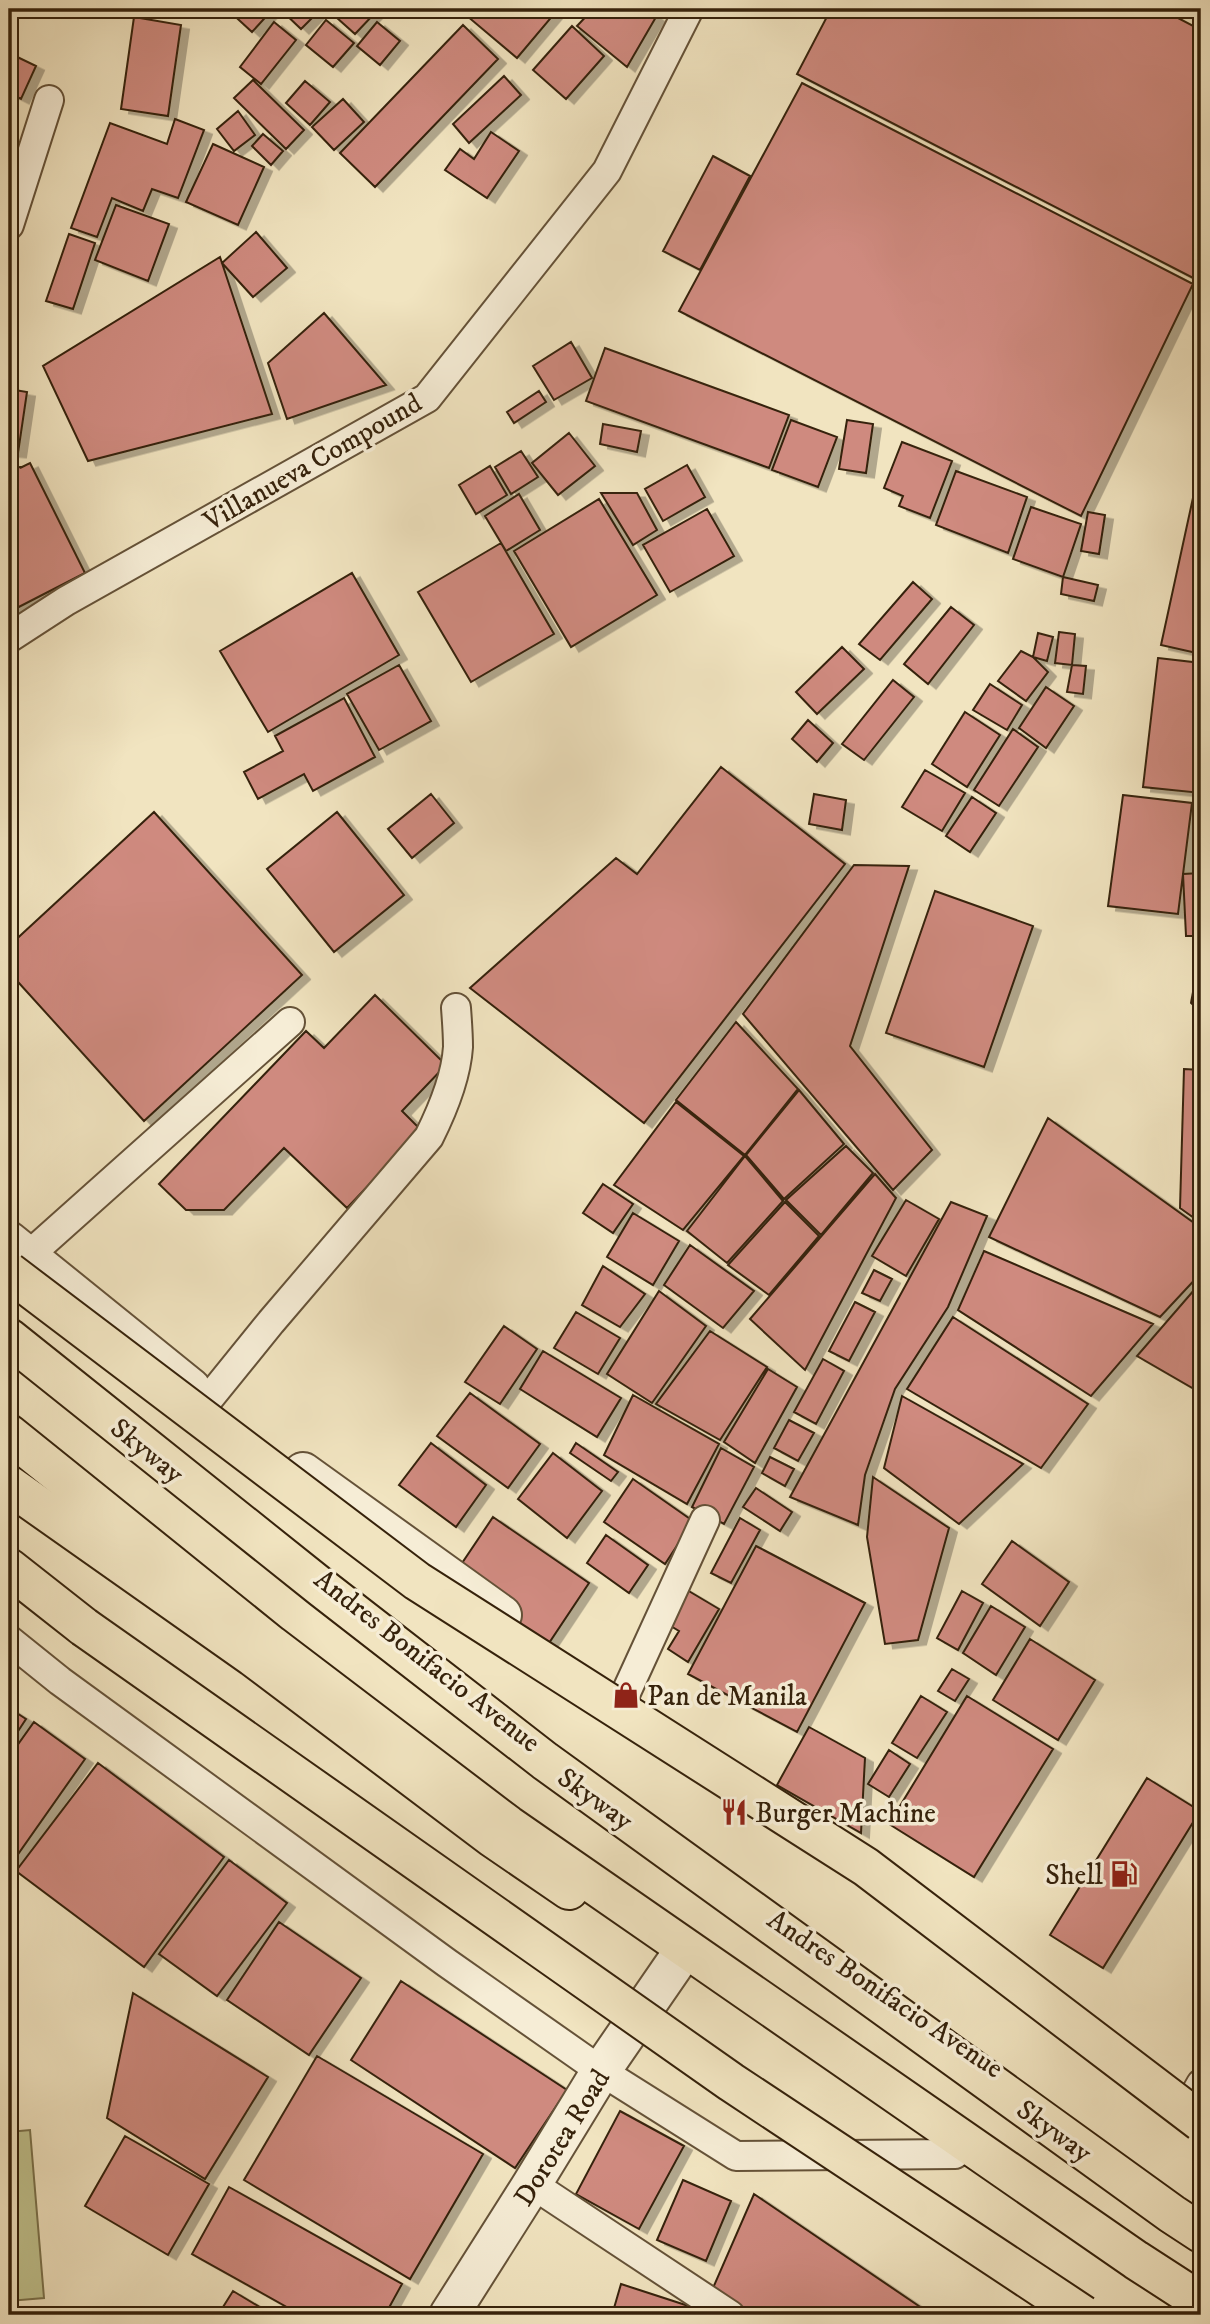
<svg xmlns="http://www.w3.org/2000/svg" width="1210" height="2324" viewBox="0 0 1210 2324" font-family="'IM FELL DW Pica',serif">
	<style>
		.green { fill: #c0c28e; stroke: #7b724c; stroke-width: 2 }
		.building { fill: #cf8a7f; stroke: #36220b; stroke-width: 2; filter: url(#shadow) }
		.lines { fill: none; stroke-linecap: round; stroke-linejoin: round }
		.service-casing { stroke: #655238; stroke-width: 32 }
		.minor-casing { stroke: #655238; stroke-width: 42 }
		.primary-casing { stroke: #36220b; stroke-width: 42 }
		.motorway-casing { stroke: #36220b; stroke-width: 42 }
		.service { stroke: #f6edd6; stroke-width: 28 }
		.minor { stroke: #f6edd6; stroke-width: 38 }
		.primary { stroke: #f1e4c0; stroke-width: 38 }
		.motorway { stroke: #f1e4c0; stroke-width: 38 }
		.motorway-bridge-casing { stroke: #36220b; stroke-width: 42; stroke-linecap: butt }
		.motorway-bridge { stroke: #f1e4c0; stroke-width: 38 }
		.labels { text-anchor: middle; stroke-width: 7; stroke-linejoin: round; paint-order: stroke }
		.street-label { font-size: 28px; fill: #36220b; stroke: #f6edd6 }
		.poi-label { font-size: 28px; fill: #36220b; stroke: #f6edd6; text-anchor: start }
	</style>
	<defs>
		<filter id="shadow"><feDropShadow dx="8" dy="4.5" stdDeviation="0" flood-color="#0004"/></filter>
	</defs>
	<rect width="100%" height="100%" fill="#f1e4c0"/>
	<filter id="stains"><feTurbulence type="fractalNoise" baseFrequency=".00286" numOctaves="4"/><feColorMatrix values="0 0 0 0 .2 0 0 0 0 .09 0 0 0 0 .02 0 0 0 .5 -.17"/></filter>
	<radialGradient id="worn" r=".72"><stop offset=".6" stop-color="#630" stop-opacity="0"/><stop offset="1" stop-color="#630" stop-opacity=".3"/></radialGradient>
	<path class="green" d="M30,2130L44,2298L9,2301V2132Z"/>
	<path class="building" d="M227,9H273L252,32Z
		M280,9H321L301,29Z
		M327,9H369L374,14L355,34Z
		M473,9H550L555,13L517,58L467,16Z
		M593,9H645L656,17L627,67L577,26Z
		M831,9H1161L1201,30V282L797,74Z
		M134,17L181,25L168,116L121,109Z
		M326,20L354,43L333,67L306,45Z
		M274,22L296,40L261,84L240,67Z
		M377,22L400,41L380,65L357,46Z
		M463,25L498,59L375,187L340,153Z
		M572,26L604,56L566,99L533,70Z
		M9,53L36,66L21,99L9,93Z
		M504,76L521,95L469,143L453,124Z
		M253,80L304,130L286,149L234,98Z
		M305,81L330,102L310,125L286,103Z
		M802,83L1193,284L1081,516L679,311Z
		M343,99L364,122L334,150L312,127Z
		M238,111L255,135L234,151L217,129Z
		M175,119L204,130L178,198L152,189L143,211L112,198L97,237L71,228L110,123L167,144Z
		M491,132L519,151L487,198L445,170L460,149L474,159Z
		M263,134L283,151L271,165L252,146Z
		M213,144L264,167L238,225L186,202Z
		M713,156L750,176L700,270L663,251Z
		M116,205L169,224L148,281L95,260Z
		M256,232L287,268L253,297L222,263Z
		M69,234L95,243L73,309L46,301Z
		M220,257L272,414L88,461L43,366Z
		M324,313L386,385L287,419L268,363Z
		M571,342L592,378L554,400L533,366Z
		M605,348L789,415L769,468L586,401Z
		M9,389L27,392L18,453L9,452Z
		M539,391L546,402L514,423L507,412Z
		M791,420L837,437L818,487L772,470Z
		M847,420L873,424L866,473L839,469Z
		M603,424L641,431L637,452L600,444Z
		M569,433L595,466L558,495L532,463Z
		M902,442L952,461L930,518L899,506L903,496L884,488Z
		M521,451L538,477L511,494L495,467Z
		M1201,461V654L1161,645Z
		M30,463L85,573L9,612V556L14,554L9,544V468L21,467L20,468Z
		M687,465L705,497L663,521L645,489Z
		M490,466L507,495L476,514L459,485Z
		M956,471L1027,497L1008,553L936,525Z
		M601,493H637L657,530L633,545Z
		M519,494L540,530L506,551L485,516Z
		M599,499L657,595L571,647L514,551Z
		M1031,507L1081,524L1063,577L1013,559Z
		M707,509L734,556L670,592L643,545Z
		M1088,512L1105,515L1099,554L1081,551Z
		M501,543L554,634L471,682L418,592Z
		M352,573L399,655L268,732L220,651Z
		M1063,577L1098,585L1094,601L1061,594Z
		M913,582L932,599L880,660L859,644Z
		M951,607L974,625L928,684L904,664Z
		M1059,632L1075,634L1072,665L1055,663Z
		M1038,633L1053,637L1047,661L1033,657Z
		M842,647L864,669L817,714L796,692Z
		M1021,651L1033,657L1048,672L1026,701L998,681Z
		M1158,658L1201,663V793L1143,787Z
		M399,665L431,721L379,750L347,694Z
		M1072,665L1086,666L1083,694L1067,692Z
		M893,680L914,697L864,760L842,744Z
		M990,684L1022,705L1007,730L973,710Z
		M1046,687L1074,706L1046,748L1019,728Z
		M344,698L375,757L313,791L304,774L258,799L244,772L283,751L275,736Z
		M965,712L1000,735L967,787L932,764Z
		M808,720L833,743L817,762L792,739Z
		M1013,729L1038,747L999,806L974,790Z
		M721,767L845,864L644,1123L470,988L616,858L637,874Z
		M925,770L965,793L942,831L902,807Z
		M431,794L454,823L412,858L388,829Z
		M814,794L846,800L842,830L809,824Z
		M1123,795L1192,803L1178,914L1108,906Z
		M972,797L996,813L970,852L946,836Z
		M154,812L302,975L144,1121L9,972V946Z
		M337,812L404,895L334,952L267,869Z
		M854,865L909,866L850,1046L932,1150L893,1190L743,1014Z
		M1201,873V936H1186L1183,874Z
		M935,891L1033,926L984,1067L886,1033Z
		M1196,976H1201V1012L1191,1003Z
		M375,995L446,1065L402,1111L421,1130L347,1208L284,1148L224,1210H186L159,1184L306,1031L324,1048Z
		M736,1022L798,1089L745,1155L676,1100Z
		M1184,1069L1201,1070V1223L1180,1208Z
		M799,1090L844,1144L784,1199L746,1155Z
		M676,1102L744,1156L683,1230L614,1185Z
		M1048,1118L1201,1228V1273L1160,1317L989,1237Z
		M846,1146L873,1173L821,1235L786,1200Z
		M745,1156L783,1201L727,1263L687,1231Z
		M875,1174L896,1198L805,1370L750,1319Z
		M603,1184L633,1204L613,1233L583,1213Z
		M906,1200L939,1219L906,1276L872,1256Z
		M785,1202L819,1236L769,1295L728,1265Z
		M951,1202L987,1216L948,1307L895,1389L865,1475L858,1525L790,1497Z
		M633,1213L679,1241L653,1285L607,1257Z
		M690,1245L754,1291L723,1328L664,1285Z
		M984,1251L1153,1324L1091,1396L958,1310Z
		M603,1266L645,1294L620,1327L582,1305Z
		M874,1270L892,1279L880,1301L862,1293Z
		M1201,1282V1393L1137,1356Z
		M659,1291L706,1326L652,1403L607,1374Z
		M855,1302L875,1312L849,1361L829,1351Z
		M576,1312L620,1338L598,1374L554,1348Z
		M953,1317L1088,1404L1041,1468L907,1389Z
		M504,1326L537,1349L500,1404L465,1382Z
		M710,1331L767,1367L720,1440L656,1404Z
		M543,1351L621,1398L597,1437L520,1389Z
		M823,1359L844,1371L816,1424L794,1412Z
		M768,1369L797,1387L755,1463L724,1442Z
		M470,1393L540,1444L508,1488L437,1436Z
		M633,1395L719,1444L687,1504L604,1455Z
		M902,1396L1023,1464L959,1524L884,1468Z
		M789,1420L814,1433L798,1461L774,1448Z
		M431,1443L486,1485L456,1527L399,1485Z
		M576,1443L618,1472L611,1481L570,1453Z
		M721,1448L754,1467L724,1524L692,1507Z
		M553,1453L602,1491L567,1538L518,1499Z
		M770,1457L794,1469L785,1486L762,1473Z
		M873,1477L949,1528L918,1640L885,1644L867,1537Z
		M633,1479L693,1521L665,1564L604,1522Z
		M756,1488L792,1512L780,1531L743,1507Z
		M493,1517L589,1583L549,1643L452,1578Z
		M740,1518L760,1530L731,1583L711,1573Z
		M606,1535L648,1565L629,1593L587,1563Z
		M1012,1541L1069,1582L1040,1626L982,1584Z
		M756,1546L865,1603L797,1732L688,1674Z
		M682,1587L719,1609L688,1662L668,1649L679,1631L661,1620Z
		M962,1591L983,1603L958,1650L937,1638Z
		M991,1606L1025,1627L996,1675L963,1653Z
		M1030,1639L1095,1680L1058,1740L993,1700Z
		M952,1669L969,1679L955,1701L938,1691Z
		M921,1696L947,1712L917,1758L892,1743Z
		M967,1696L1053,1749L974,1877L889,1824Z
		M9,1708L26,1719L9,1745Z
		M34,1722L85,1759L9,1867V1757Z
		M809,1727L865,1758L861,1833L777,1785Z
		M889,1750L910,1764L889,1797L868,1784Z
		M98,1763L224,1857L144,1967L16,1871Z
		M1147,1778L1200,1811L1103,1968L1050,1935Z
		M229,1860L287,1903L217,1996L159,1954Z
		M279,1922L361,1978L309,2055L227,2000Z
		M401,1981L567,2090L515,2168L351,2060Z
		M133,1993L268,2077L205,2179L107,2118Z
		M317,2056L483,2154L410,2279L244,2180Z
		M620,2111L684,2146L639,2229L576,2194Z
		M125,2136L209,2184L168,2255L85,2206Z
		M683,2180L731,2201L706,2261L657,2240Z
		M229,2187L402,2284L385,2315H301L192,2254Z
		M754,2194L932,2315H754L713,2288Z
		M621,2284L707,2312L706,2315H612Z
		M233,2291L273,2315H218Z"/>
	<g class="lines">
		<defs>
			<path id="service" d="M9,225L49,100
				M9,638L66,601L427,398L607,171L689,9
				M28,1256L290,1022
				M207,1401L271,1322L429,1137C443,1109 456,1078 458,1047C458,1034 457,1021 456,1008
				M9,1640L60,1681L447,1963L601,2071L736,2156L955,2154
				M623,1699L705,1520
				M1188,2107L1201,2084
				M532,2184L730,2315"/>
			<path id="minor" d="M9,1241L191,1388
				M303,1472L502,1615
				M449,2315L532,2184L601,2071L676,1962"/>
			<path id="primary" d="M9,1485L253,1657L493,1838L569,1890"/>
			<path id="motorway" d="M9,1338L322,1588L545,1761L1172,2214L1201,2233
				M9,1434L271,1645L508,1825L1136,2260L1201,2302
				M9,1568L84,1627"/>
		</defs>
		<use href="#service" class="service-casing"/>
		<use href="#minor" class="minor-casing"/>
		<use href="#primary" class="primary-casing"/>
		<use href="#motorway" class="motorway-casing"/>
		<use href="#service" class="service"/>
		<use href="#minor" class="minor"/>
		<use href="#primary" class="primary"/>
		<use href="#motorway" class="motorway"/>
		<defs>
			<path id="motorway-bridge" d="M9,1272L417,1581L866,1867L1201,2122
				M84,1627L731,2082L1083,2315"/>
		</defs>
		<use href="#motorway-bridge" class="motorway-bridge-casing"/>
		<use href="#motorway-bridge" class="motorway-bridge"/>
	</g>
	<defs>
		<symbol id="shop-bare" viewBox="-9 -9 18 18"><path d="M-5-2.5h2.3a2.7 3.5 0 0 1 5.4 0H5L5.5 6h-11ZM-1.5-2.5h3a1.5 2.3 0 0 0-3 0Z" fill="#8f2418" stroke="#f6edd6" stroke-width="2.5" paint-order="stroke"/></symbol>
		<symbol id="restaurant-bare" viewBox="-9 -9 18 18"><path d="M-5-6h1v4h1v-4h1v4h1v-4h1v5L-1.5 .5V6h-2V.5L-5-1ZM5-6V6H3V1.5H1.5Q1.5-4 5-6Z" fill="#8f2418" stroke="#f6edd6" stroke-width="2.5" paint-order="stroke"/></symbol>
		<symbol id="fuel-bare" viewBox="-9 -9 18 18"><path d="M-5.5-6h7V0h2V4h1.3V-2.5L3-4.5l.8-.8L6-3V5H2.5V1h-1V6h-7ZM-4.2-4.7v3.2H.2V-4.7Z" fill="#8f2418" stroke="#f6edd6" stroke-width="2.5" paint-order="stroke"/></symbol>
	</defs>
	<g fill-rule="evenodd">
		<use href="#shop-bare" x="607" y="1676" width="38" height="38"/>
		<use href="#restaurant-bare" x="715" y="1793" width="38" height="38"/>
		<use href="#fuel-bare" x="1105" y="1855" width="38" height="38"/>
	</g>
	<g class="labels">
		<g class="street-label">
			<text transform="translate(312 461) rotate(-30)" y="10">Villanueva Compound</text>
			<text transform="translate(148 1450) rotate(39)" y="10">Skyway</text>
			<text transform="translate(428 1660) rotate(38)" y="10">Andres Bonifacio Avenue</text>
			<text transform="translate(596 1798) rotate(36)" y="10">Skyway</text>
			<text transform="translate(886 1993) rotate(34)" y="10">Andres Bonifacio Avenue</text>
			<text transform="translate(1055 2130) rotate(36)" y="10">Skyway</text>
			<text transform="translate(561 2137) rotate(-58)" y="10">Dorotea Road</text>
		</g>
		<g class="poi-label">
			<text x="647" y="1705">Pan de Manila</text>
			<text x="755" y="1822">Burger Machine</text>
			<text x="1103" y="1884" text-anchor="end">Shell</text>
		</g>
	</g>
	<rect width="1210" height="2324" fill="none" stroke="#f1e4c0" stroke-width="35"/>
	<rect x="10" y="10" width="1189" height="2303" fill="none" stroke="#36220b" stroke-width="3.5"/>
	<rect x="18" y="18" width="1175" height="2289" fill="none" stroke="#36220b" stroke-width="2"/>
	<rect width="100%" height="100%" filter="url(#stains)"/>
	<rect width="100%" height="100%" fill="url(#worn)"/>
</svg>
